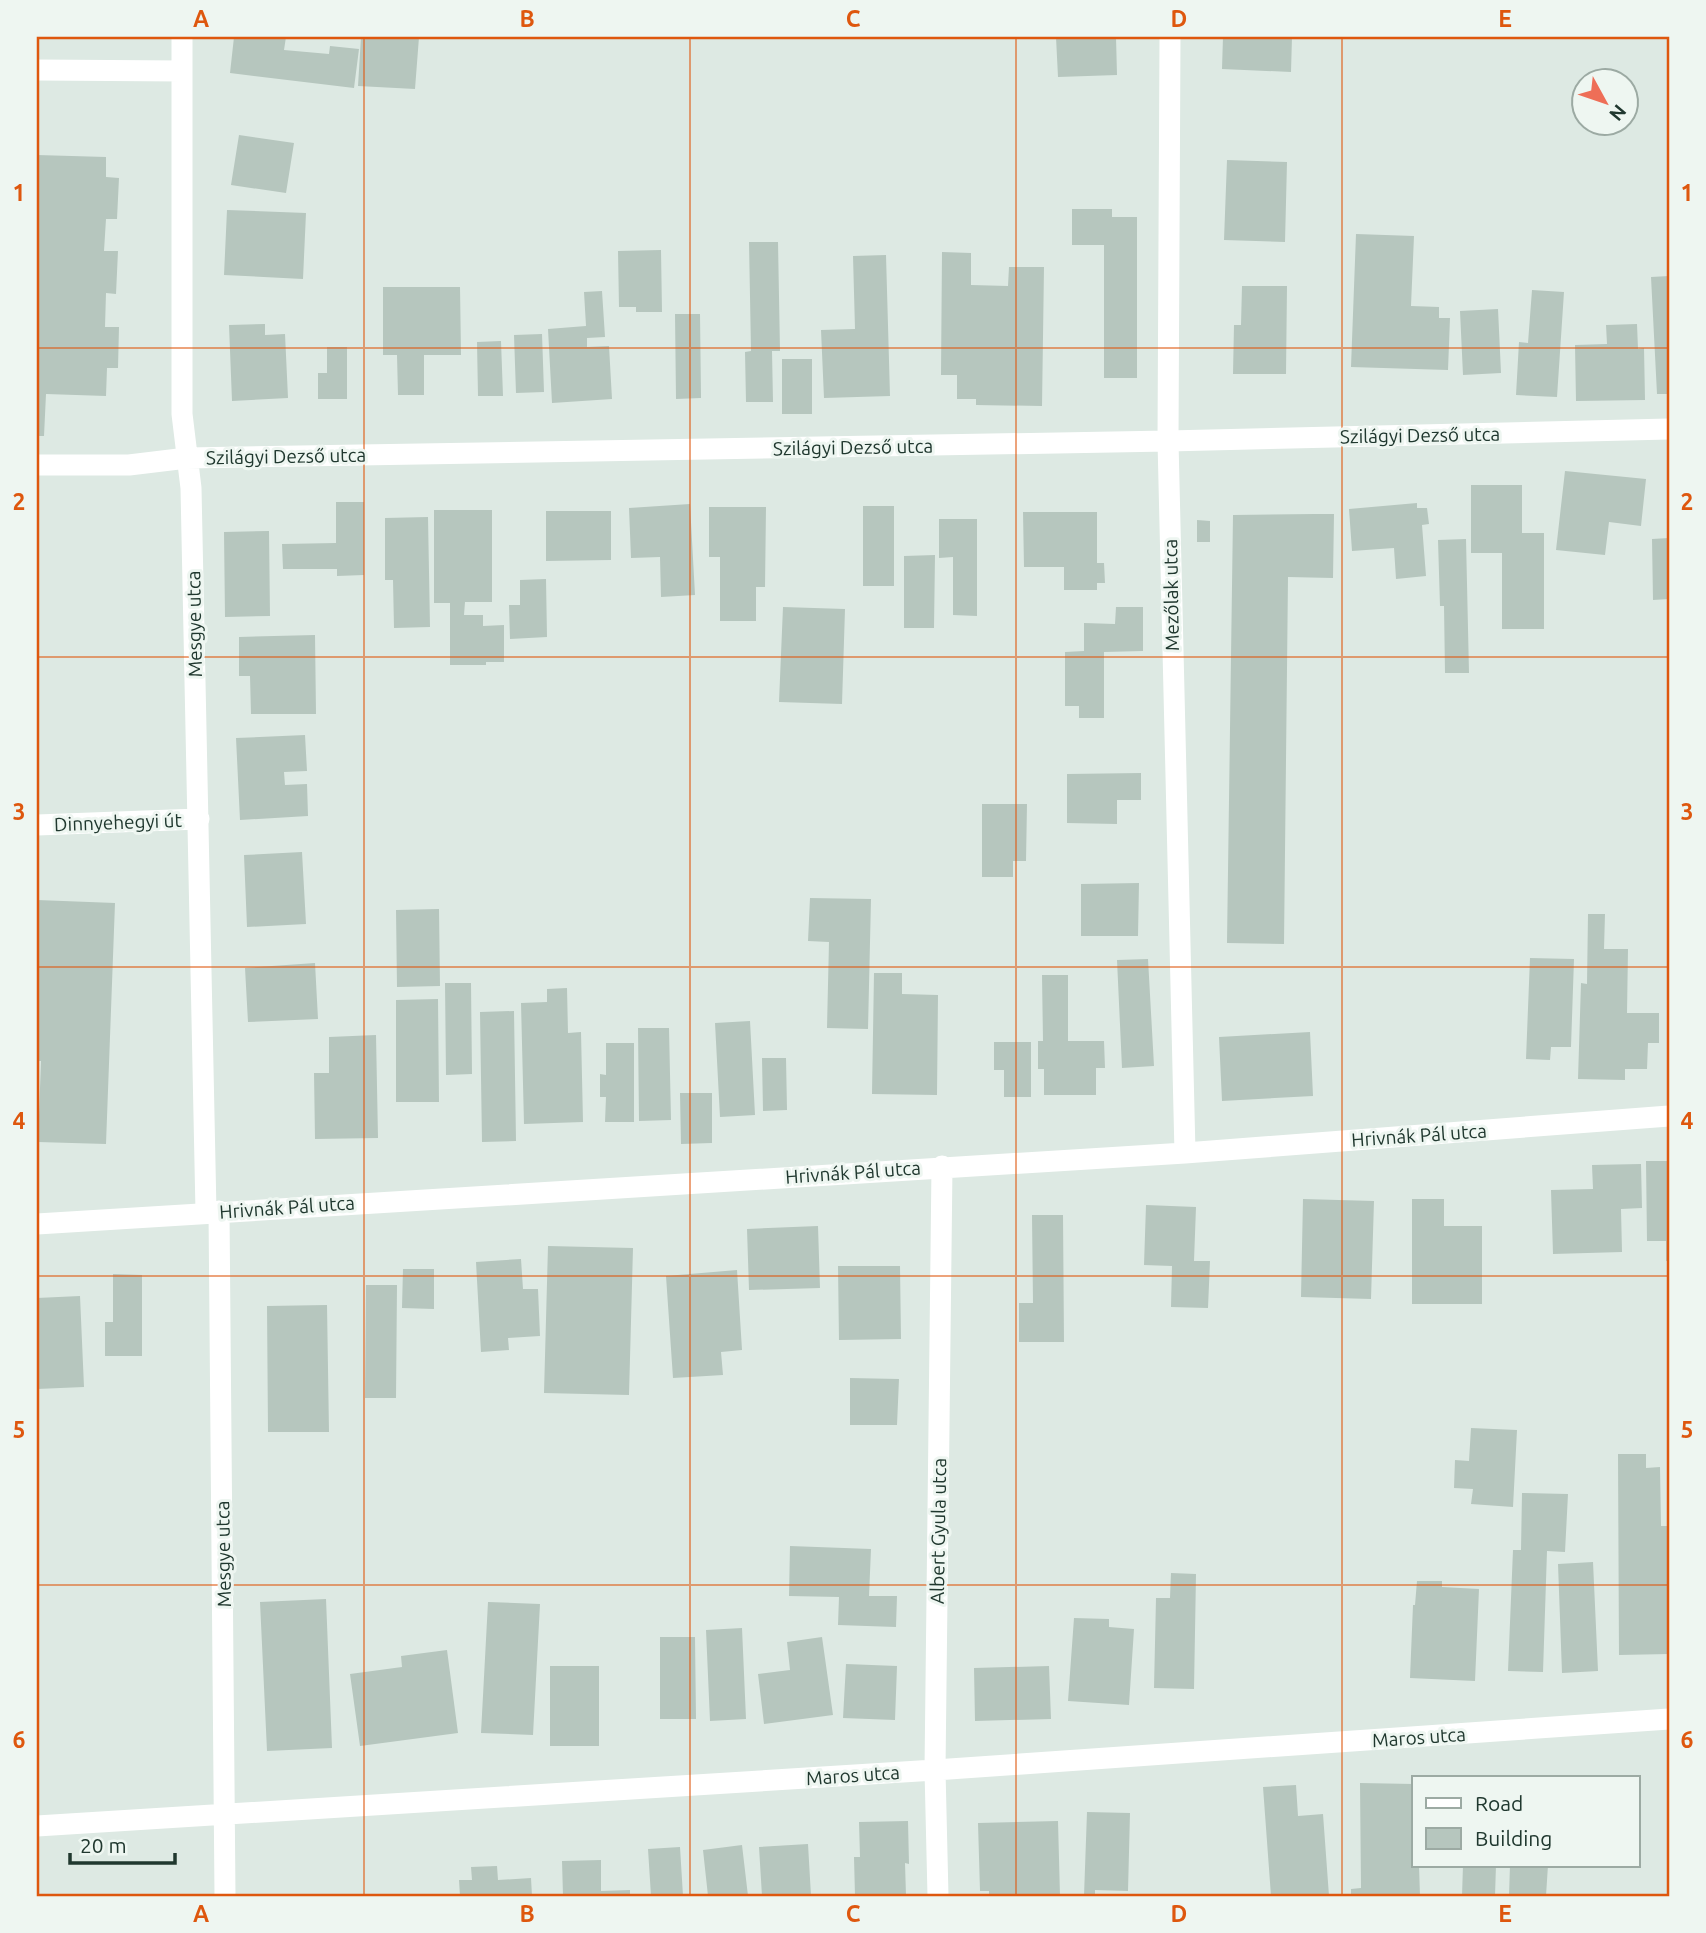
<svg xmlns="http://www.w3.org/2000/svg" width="1706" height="1933" viewBox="0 0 1706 1933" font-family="Ubuntu,sans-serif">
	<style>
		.building { fill: #b6c6be }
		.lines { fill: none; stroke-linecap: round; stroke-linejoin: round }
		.minor { stroke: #fff; stroke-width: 21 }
		.grid { fill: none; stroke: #de570e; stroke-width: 2; stroke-opacity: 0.55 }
		.labels { text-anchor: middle; stroke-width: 6; stroke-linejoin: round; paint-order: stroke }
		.street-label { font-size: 19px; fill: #20382f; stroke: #eef6f1 }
		.neatline { fill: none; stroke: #de570e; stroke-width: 2.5 }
		.grid-label { font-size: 23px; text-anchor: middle; font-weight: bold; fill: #de570e }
	</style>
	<rect width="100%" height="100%" fill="#dde9e3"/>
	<path class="building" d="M234,37H286L284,50L329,54L330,46L359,49L354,88L230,73Z
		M361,37H419L415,89L358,86Z
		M1056,37H1116L1117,75L1058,77Z
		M1223,37H1292L1291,72L1222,69Z
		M239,135L294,143L286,193L231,185Z
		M37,155L106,157V177L119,178L117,219H106L104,251H118L116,294L106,293L105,327H119L118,368H107L106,396L46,394L44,436H37Z
		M1227,160L1287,162L1285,242L1224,240Z
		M1072,209H1112V217H1137V378H1104V245H1072Z
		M227,210L306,213L303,279L224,275Z
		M1356,234L1414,236L1411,306L1439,307V318H1450L1448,370L1351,367Z
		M749,242H778L780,351H772L773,402H746L745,352L751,351Z
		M661,250L662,312H636V307H619L618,251Z
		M942,252L971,253V285L1008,286L1009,267H1044L1042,406L976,405V399H957V375H941Z
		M886,255L890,396L824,398L821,330L855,329L853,256Z
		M1669,276V394H1657L1651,277Z
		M1242,286H1287L1286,374H1233L1234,325H1241Z
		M383,287H460L461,355H424V395H398L397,355H383Z
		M1532,290L1564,292L1557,397L1516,395L1519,342L1528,343Z
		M602,291L605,337L587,338V347L609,346L612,399L552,403L548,329L586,326L584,292Z
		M1498,309L1501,373L1463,375L1460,311Z
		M675,314H700L701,398L676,399Z
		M265,324V335L285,334L288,398L232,401L229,325Z
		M1637,324L1638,349L1644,348L1645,400L1576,401L1575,345L1607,344L1606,325Z
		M542,334L544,392L516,393L514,335Z
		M501,341L503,396H478L477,342Z
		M327,347H347V399H318V373H327Z
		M782,359H812V414H782Z
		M1565,471L1646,479L1641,526L1609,522L1605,555L1556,550Z
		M1471,485H1522V533H1544V629H1502V553H1471Z
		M336,502H364V575L337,576V569H283L282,544L336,543Z
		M1417,503V508H1427L1429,524L1422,525L1426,576L1396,579L1394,548L1352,551L1349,509Z
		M690,504L695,595L661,597L660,557L631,558L629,508Z
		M863,506H894V586H863Z
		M709,507H766L765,587H756V621H720V557H709Z
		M434,510H492V602H465L464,615H483V626L504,625V662H486V665H450V603H434Z
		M546,511H611V560L546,561Z
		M1023,512H1097V563H1104L1105,583H1097V590H1064V567H1024Z
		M1315,514H1334L1333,578L1288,577L1284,944L1227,943L1233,515Z
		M428,517L430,627L394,628L393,580H385V518Z
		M939,519H977V616L953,615V557L939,558Z
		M1197,520L1210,521V542H1197Z
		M269,531L270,616L225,617L224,532Z
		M1669,538V599L1653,600L1652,539Z
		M1466,539L1469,673H1445L1444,606H1440L1438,540Z
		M935,555L934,628H904V556Z
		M546,579L547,637L510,639L509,605H520V580Z
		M783,607L845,609L842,704L779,702Z
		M1116,607H1143V651L1104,652V718H1079V706H1065V652L1084,651V623L1115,624Z
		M315,635L316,714H251L250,676H239V637Z
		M305,735L307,771L284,772L285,785L307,784L308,816L240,820L236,738Z
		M1141,773V800H1117V824L1067,823V774Z
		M982,804H1027L1026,861H1013V877H982Z
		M302,852L306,924L247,927L244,855Z
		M1139,883L1138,936H1081V884Z
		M810,898L871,899L868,1029L827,1028L829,942L808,941Z
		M37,900L115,903L106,1144L38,1142L41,1061H37Z
		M439,909L440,986L397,987L396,910Z
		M1588,914H1605L1604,949H1628L1627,1013H1659V1043H1648L1647,1069H1625V1080L1578,1079L1581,983L1587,984Z
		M1530,958L1574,959L1571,1047H1551L1550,1060L1526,1059Z
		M1148,959L1154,1066L1122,1068L1117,960Z
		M315,963L318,1019L248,1022L245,968Z
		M874,973H902V994L938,995L937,1095L872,1094Z
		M1042,975H1068V1041H1104L1105,1068H1096V1095H1044V1069H1038V1041H1043Z
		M445,983H471L472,1074L446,1075Z
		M567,988L568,1033L581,1032L583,1122L524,1124L521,1003L547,1002V989Z
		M438,999L439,1102H396V1000Z
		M514,1011L516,1141L482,1142L480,1012Z
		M750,1021L755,1115L720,1117L715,1023Z
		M638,1028H669L671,1120L639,1121Z
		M1310,1032L1313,1096L1222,1101L1219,1037Z
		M376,1035L378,1138L315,1139L314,1073H329V1037Z
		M994,1042H1031V1097H1004V1070H994Z
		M606,1043H634V1122H605L606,1097H600V1074L606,1075Z
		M762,1058H786L787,1110L763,1111Z
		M680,1093H712V1143L681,1144Z
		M1646,1161H1669V1261H1666V1241H1647Z
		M1641,1164L1642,1208L1621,1209L1622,1252L1553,1254L1551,1190L1593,1189L1592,1165Z
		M1303,1199L1374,1201L1371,1299L1301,1297Z
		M1412,1199H1444V1226H1482V1304H1412Z
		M1146,1205L1196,1207L1194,1261H1210L1208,1308L1171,1307L1172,1266L1144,1265Z
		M1032,1215H1063L1064,1342H1019V1303H1033Z
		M818,1226L820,1288L749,1290L747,1229Z
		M548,1246L633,1248L629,1395L544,1393Z
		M521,1259L523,1289H538L540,1336L508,1338L509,1350L481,1352L476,1262Z
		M838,1266H900L901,1339L839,1340Z
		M403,1269H434V1309L402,1308Z
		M737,1270L742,1350L721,1352L723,1375L673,1378L666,1276Z
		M113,1274L142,1275V1356H105V1322H113Z
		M366,1285H397L396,1398H365Z
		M80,1296L84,1387L37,1389V1298Z
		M327,1305L329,1432H268L267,1306Z
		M850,1378L899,1379L897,1425H850Z
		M1471,1428L1517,1430L1513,1507L1471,1504L1473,1489L1454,1488L1455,1460L1469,1461Z
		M1618,1454H1646V1468L1660,1467L1661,1526H1669V1654L1619,1655Z
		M1522,1493L1568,1494L1565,1552L1547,1551L1543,1672L1508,1671L1513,1550H1521Z
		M790,1546L871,1549L869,1596H897L896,1627L838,1625L839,1597L789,1596Z
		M1593,1562L1598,1671L1562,1673L1558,1564Z
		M1171,1573L1196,1574L1194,1689L1154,1688L1156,1598H1170Z
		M1417,1581H1442V1587L1479,1589L1475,1681L1410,1678L1413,1605H1415Z
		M326,1599L332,1748L267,1751L260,1602Z
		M488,1602L540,1604L533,1735L481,1733Z
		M1074,1618L1109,1619V1627L1134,1629L1129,1705L1068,1701Z
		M742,1628L746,1719L710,1721L706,1630Z
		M660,1637H695L696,1719H660Z
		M822,1637L833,1715L764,1724L758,1674L790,1670L787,1642Z
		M447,1650L458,1733L360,1746L350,1674L402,1667L401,1656Z
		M846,1664L897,1666L895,1720L843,1718Z
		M550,1666H599V1746H550Z
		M1049,1666L1051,1719L975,1721L974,1668Z
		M1360,1783L1414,1784V1865H1419L1420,1896H1351V1889L1361,1888Z
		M1296,1785L1298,1816L1323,1814L1329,1896H1271L1263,1787Z
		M1087,1812L1130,1813L1128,1891L1095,1890V1896H1084Z
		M908,1821L909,1864L905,1863L906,1896H855L854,1857H860L859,1822Z
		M1058,1821L1060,1896H989V1891H980L978,1823Z
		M808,1844L811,1896H762L759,1847Z
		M742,1845L748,1896H708L703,1850Z
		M680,1847L683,1896H651L648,1849Z
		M601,1860V1891L630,1890V1896H563L562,1861Z
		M1463,1865H1496L1495,1896H1462Z
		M1510,1865H1548L1546,1896H1509Z
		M497,1866L498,1880L531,1878L532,1896H460L459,1880H472L471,1867Z"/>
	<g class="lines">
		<path class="minor" d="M182,37V414L191,488L206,1212
			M1170,37L1168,441L1185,1153
			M37,70L182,71
			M37,465H129L187,458L1168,441L1669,429
			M37,825L199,819
			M219,1211L225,1896
			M37,1224L1185,1153L1669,1116
			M37,1826L935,1770L1669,1719
			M938,1896L935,1770L942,1166"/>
	</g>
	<path class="grid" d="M364,37V1896M690,37V1896M1016,37V1896M1342,37V1896M37,348H1669M37,657H1669M37,967H1669M37,1276H1669M37,1585H1669"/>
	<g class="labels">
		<g class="street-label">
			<text transform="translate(1420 435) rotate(-1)" y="7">Szilágyi Dezső utca</text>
			<text transform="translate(853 447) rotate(-1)" y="7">Szilágyi Dezső utca</text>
			<text transform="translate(286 456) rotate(-1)" y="7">Szilágyi Dezső utca</text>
			<text transform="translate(1171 595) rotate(-91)" y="7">Mezőlak utca</text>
			<text transform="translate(194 624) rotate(-91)" y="7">Mesgye utca</text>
			<text transform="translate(118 822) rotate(-2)" y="7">Dinnyehegyi út</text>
			<text transform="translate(1419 1135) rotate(-4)" y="7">Hrivnák Pál utca</text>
			<text transform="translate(853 1172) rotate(-4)" y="7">Hrivnák Pál utca</text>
			<text transform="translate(287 1207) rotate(-4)" y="7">Hrivnák Pál utca</text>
			<text transform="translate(938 1531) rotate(-89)" y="7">Albert Gyula utca</text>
			<text transform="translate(223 1554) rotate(-91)" y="7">Mesgye utca</text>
			<text transform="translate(1419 1737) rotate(-4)" y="7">Maros utca</text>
			<text transform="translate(853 1775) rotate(-4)" y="7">Maros utca</text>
		</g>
	</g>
	<rect width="1706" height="1933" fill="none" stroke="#eef6f1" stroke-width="77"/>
	<rect x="1412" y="1776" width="228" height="91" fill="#eef6f1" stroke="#9caaa3" stroke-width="2"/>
	<rect x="1426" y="1798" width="35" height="10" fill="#ffffff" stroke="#9caaa3" stroke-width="2"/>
	<text x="1475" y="1811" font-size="21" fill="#20382f">Road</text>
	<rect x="1426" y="1828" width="35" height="21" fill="#b6c6be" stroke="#9caaa3" stroke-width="2"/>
	<text x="1475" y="1846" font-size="21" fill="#20382f">Building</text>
	<g transform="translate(1605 102) rotate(130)"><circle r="33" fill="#eef6f1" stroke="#9caaa3" stroke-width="2"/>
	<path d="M0-5L12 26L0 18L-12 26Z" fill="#ee6e57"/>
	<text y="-10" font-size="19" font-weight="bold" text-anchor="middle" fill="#20382f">N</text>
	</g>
	<path d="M70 1853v10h105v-10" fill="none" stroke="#20382f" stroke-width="3.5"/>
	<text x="80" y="1853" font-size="21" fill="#20382f" stroke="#eef6f1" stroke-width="5" paint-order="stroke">20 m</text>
	<rect x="38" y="38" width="1630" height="1857" class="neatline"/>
	<g class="grid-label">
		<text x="201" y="27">A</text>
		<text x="527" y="27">B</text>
		<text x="853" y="27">C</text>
		<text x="1179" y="27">D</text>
		<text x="1505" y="27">E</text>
		<text x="19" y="201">1</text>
		<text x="1687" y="201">1</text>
		<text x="19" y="510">2</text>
		<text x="1687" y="510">2</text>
		<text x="19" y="820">3</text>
		<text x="1687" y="820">3</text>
		<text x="19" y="1129">4</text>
		<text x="1687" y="1129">4</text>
		<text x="19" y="1438">5</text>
		<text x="1687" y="1438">5</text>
		<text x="19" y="1748">6</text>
		<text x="1687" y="1748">6</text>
		<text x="201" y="1922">A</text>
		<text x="527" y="1922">B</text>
		<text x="853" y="1922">C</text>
		<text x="1179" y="1922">D</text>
		<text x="1505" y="1922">E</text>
	</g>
</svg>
